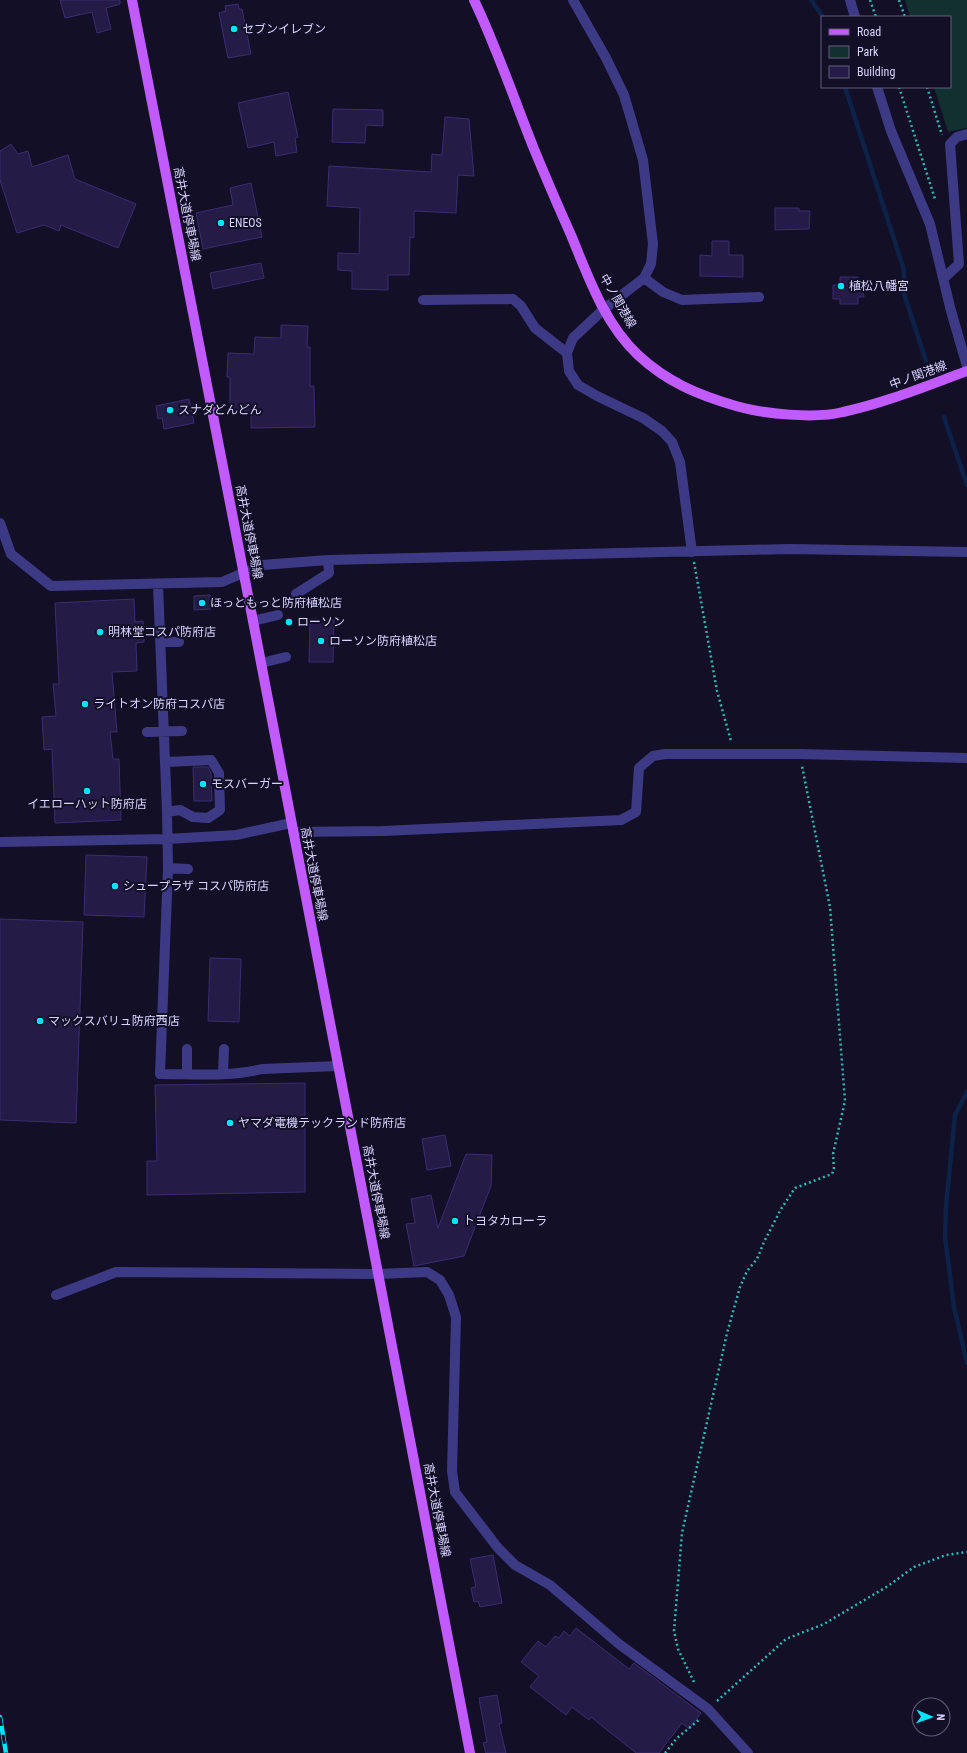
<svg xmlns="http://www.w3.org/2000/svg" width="967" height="1753" viewBox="0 0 967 1753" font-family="'Roboto Condensed','Noto Sans JP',sans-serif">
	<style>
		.green { fill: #12302f }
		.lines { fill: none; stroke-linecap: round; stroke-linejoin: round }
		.stream { stroke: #0c2248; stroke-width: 4.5 }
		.building { fill: #241b47; stroke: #3b2d73 }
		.path { stroke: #2fb8b0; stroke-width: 2.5; stroke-dasharray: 2 3; stroke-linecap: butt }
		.minor { stroke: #3d3a85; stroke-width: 10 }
		.major { stroke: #c25bff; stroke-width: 10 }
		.rail-casing { stroke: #00e5ff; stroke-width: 4.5 }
		.rail { stroke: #130f26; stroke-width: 3; stroke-dasharray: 9; stroke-linecap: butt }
		.poi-dot { fill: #00e5ff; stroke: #130f26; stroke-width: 1.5 }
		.labels { text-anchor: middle; stroke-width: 4; stroke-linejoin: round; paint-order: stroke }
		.poi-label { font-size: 12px; fill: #d9d4ff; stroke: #130f26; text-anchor: start }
		.street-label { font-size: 12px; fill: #d9d4ff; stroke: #130f26 }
	</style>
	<rect width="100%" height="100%" fill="#130f26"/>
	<path class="green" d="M905,0H967V128L948,132L934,87H950V17H910Z"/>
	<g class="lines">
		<path class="stream" d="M811,0L823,17
			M845,87L904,270V294L926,361
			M944,417L967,485
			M967,1092L955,1115L946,1206L945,1237L954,1307L967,1363"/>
	</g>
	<path class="building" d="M60,0H120V4L106,8L111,29L97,33L92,12L65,18Z
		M238,4L239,9H242L251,54L228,58L219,13L226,11L225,6Z
		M288,92L298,137L295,138L297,152L276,156L274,142L248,148L238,103Z
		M333,109L383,110V126L366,125L365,143L332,142Z
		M445,117L469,119L474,176L458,175L456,213L414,211V238L410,237L409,275H388V290L352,289V271L338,270V253L359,254L360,208L327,206L329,166L431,172L432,154L442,155Z
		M11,144L18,154L28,151L32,167L68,155L75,179L136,204L118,248L61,225L59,231L44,225L17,233L0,180V151Z
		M251,183L262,237L203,249L196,213L233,205L230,188Z
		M775,208H799V211H810L809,229L775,230Z
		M712,241H729V255H743V277L700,276V255L712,256Z
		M261,263L264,278L213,289L210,273Z
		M840,277H858V284H862L864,297H858V304H840V299H833V285H840Z
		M281,325L308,326L307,347H310V386H314L315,427L251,428V411H230V377H227L228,353L254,354L255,337L281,338Z
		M189,399L194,423L164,429L162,418L158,419L156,406Z
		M210,595L211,609L194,610V596Z
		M134,599L135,622L143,621L144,642L136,643L137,671L112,672L117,732H110L113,759H119L121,820L55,823L52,749L44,750L42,717L56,716L53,684H59L55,603Z
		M310,619L334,620L333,662H309Z
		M193,767H208L211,773L212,801H194Z
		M86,855L147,857L144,917L84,915Z
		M0,919L83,922L76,1123L0,1120Z
		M210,958L241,959L239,1022L208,1021Z
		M305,1083V1192L147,1195V1161H157L155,1085Z
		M445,1135L451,1166L427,1170L422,1139Z
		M466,1154L492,1155L491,1186L464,1256L414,1266L406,1224L415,1223L411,1199L431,1195L438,1228Z
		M493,1555L502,1603L480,1607L478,1601L474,1602L471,1588L476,1587L470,1559Z
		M576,1628L629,1669L634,1663L701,1713L689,1729L682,1723L659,1753H636L591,1717L589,1720L572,1707L566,1715L530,1687L539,1676L521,1662L538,1641L546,1647L555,1636L559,1638L564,1631L570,1636Z
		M497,1695L502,1723L499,1724L506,1753H486L483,1743L487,1742L479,1698Z"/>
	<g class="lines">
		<path class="path" d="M870,0L876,17
			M899,0L905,17
			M899,87L935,199
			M927,87L942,135
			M694,562L717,691L731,741
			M694,1682L678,1649L674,1631L682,1533L727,1333L740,1287L747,1271L757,1259L764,1242L781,1209L795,1188L832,1174L834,1169L833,1154L845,1101L830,907L802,766
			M717,1701L786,1639L824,1624L888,1586L914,1567L946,1555L967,1552
			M665,1753L677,1738L700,1719"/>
		<path class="minor" d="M573,0L606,58L624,95L643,160L653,244L651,264L644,278L604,309L573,338L567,353L569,371L578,385L597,396L643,418L662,431L672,442L680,462L692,552
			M850,0L855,17
			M877,87L891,131L930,224L951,311L967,366
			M644,278L663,292L682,300L759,297
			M944,278L959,264L950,144L957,137L967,134
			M423,300L513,299L521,306L535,328L567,353
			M0,523L11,554L51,586L222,582L262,565L328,560L789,549L967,552
			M158,585L167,812L168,868L160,1074C193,1074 229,1077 262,1069L338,1066
			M296,594L329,573L328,560
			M253,621L278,615
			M161,642H179
			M261,663L286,657
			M147,732L182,731
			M166,762L211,760L219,773L220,810L208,818L193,817L180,810L167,812
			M293,832L383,831L621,820L636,812L639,768L653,756L665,754H799L967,758
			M0,842L167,839L236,835L291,823
			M168,868L188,869
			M223,1073L224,1049
			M187,1074V1049
			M56,1295L116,1272L378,1274L427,1272L440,1280L449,1295L456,1317L452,1471L455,1492L498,1548L515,1565L550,1585L619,1644L708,1709L748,1753"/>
		<path class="major" d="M132,0L253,621L470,1753
			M474,0C497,48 514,99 534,149C546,178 558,206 571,235C588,276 604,323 638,355C667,382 698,395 736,406C763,414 815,419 843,412C885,403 926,386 967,371"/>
		<defs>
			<path id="rail" d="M0,1717L6,1753"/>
		</defs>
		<use href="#rail" class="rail-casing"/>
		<use href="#rail" class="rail"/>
	</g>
	<g class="poi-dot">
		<circle cx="234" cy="29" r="4"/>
		<circle cx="221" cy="223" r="4"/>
		<circle cx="841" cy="286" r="4"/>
		<circle cx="170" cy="410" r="4"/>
		<circle cx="202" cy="603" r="4"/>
		<circle cx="289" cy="622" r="4"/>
		<circle cx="100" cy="632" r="4"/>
		<circle cx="321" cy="641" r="4"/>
		<circle cx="85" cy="704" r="4"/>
		<circle cx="203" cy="784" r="4"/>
		<circle cx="87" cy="791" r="4"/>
		<circle cx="115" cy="886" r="4"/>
		<circle cx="40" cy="1021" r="4"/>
		<circle cx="230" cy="1123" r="4"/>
		<circle cx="455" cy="1221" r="4"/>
	</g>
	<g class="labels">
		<g class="poi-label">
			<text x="242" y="33">セブンイレブン</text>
			<text x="229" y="227">ENEOS</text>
			<text x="849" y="290">植松八幡宮</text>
			<text x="178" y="414">スナダどんどん</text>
			<text x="210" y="607">ほっともっと防府植松店</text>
			<text x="297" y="626">ローソン</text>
			<text x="108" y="636">明林堂コスパ防府店</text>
			<text x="329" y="645">ローソン防府植松店</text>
			<text x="93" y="708">ライトオン防府コスパ店</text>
			<text x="211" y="788">モスバーガー</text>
			<text x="87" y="808" text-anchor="middle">イエローハット防府店</text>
			<text x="123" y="890">シュープラザ コスパ防府店</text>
			<text x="48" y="1025">マックスバリュ防府西店</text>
			<text x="238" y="1127">ヤマダ電機テックランド防府店</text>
			<text x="463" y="1225">トヨタカローラ</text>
		</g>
		<g class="street-label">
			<text transform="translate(187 214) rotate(79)" y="4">高井大道停車場線</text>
			<text transform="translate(618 301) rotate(60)" y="4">中ノ関港線</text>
			<text transform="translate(918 375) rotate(-20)" y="4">中ノ関港線</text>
			<text transform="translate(249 532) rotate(79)" y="4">高井大道停車場線</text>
			<text transform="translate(314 874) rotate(79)" y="4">高井大道停車場線</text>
			<text transform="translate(376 1192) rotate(79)" y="4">高井大道停車場線</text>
			<text transform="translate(437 1510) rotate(79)" y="4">高井大道停車場線</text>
		</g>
	</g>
	<rect x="821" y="16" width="130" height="72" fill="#130f26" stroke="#625e7d"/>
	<rect x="829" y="29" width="20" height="6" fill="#c25bff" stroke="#625e7d"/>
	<text x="857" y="36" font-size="12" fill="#d9d4ff">Road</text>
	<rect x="829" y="46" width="20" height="12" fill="#12302f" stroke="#625e7d"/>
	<text x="857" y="56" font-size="12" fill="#d9d4ff">Park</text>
	<rect x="829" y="66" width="20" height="12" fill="#241b47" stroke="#625e7d"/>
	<text x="857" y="76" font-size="12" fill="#d9d4ff">Building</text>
	<g transform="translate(931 1717) rotate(92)"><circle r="19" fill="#130f26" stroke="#625e7d"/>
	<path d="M0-3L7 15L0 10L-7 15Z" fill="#00e5ff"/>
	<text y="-6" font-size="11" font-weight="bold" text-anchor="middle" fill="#d9d4ff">N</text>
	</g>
</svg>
